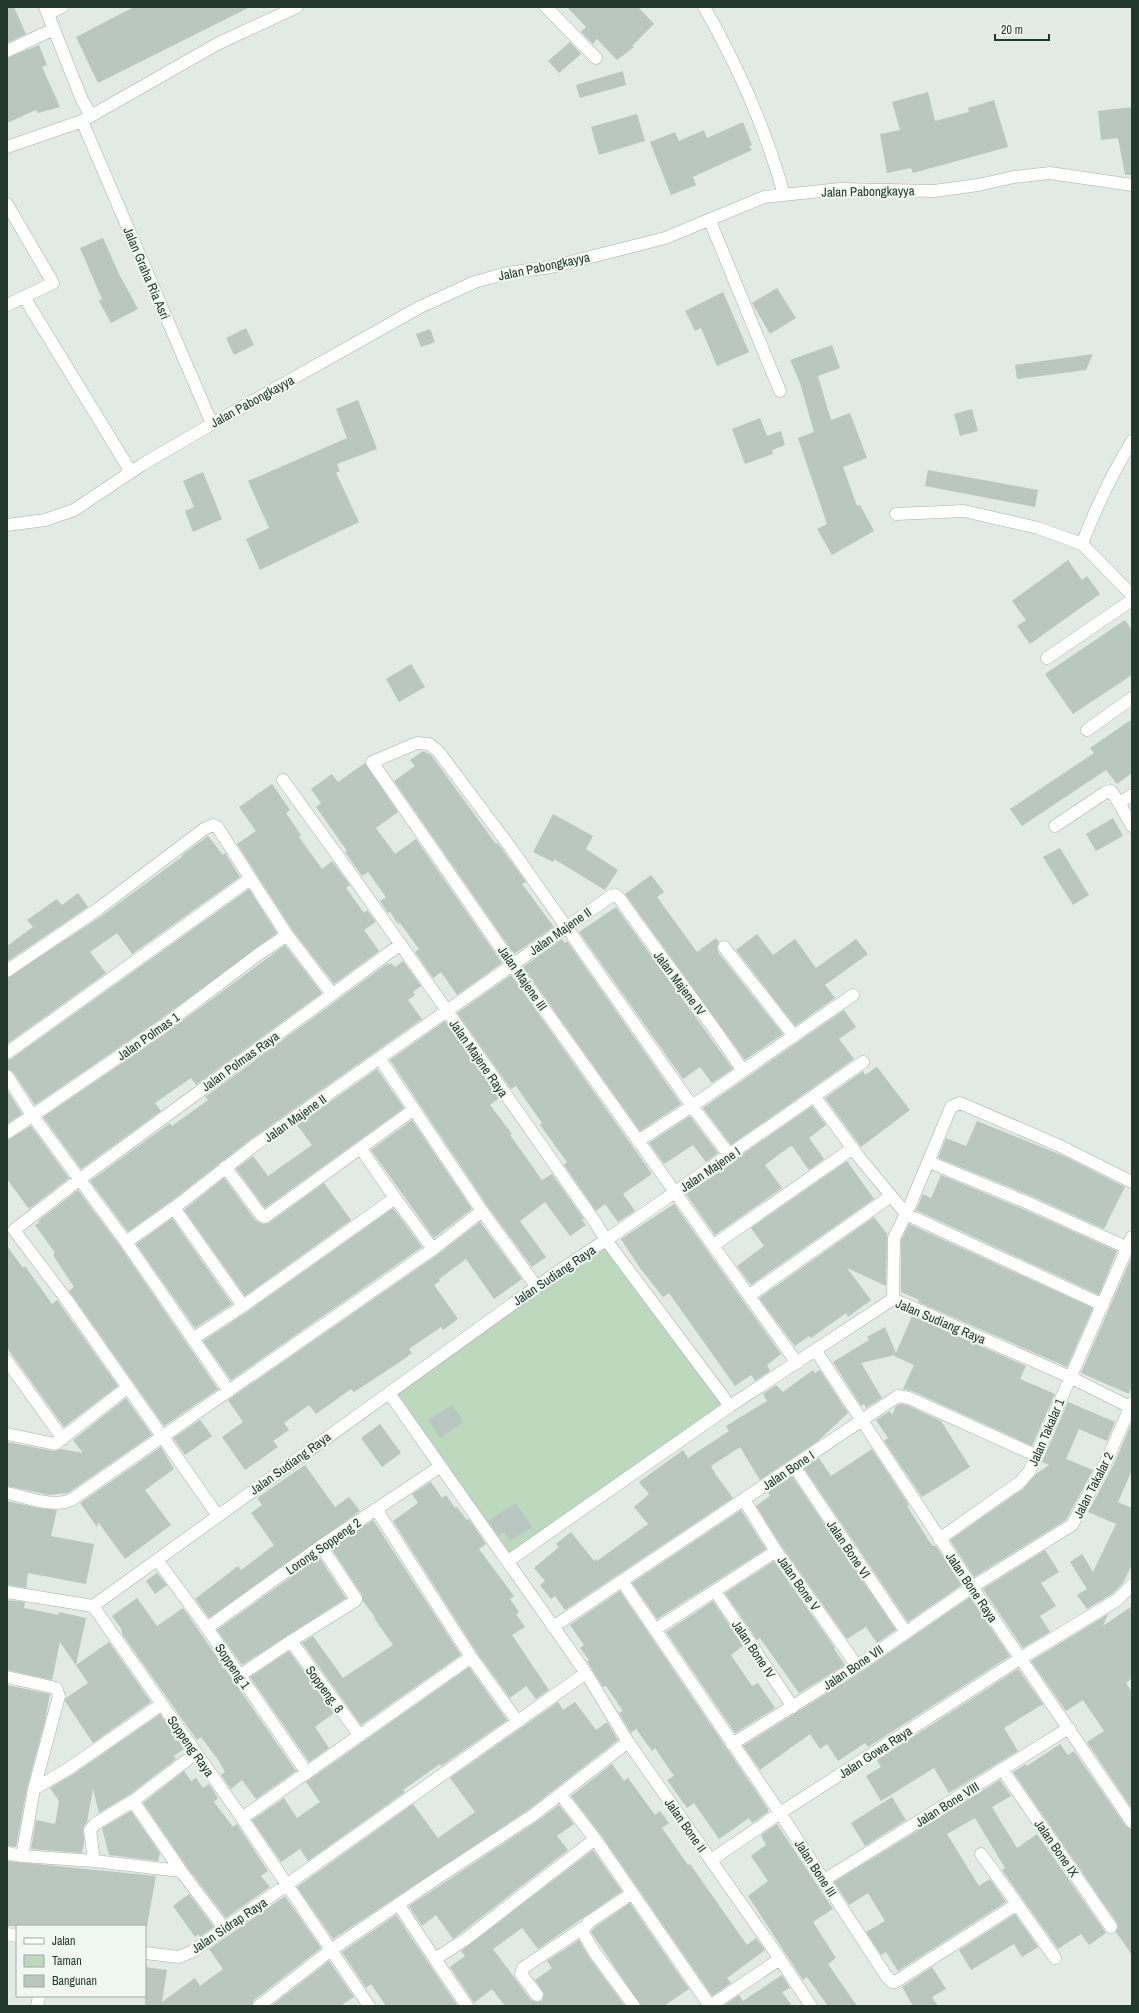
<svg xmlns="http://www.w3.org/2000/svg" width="1139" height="2013" viewBox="0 0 1139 2013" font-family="'Archivo Narrow',sans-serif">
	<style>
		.green { fill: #bcd9be }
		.building { fill: #bac7c0 }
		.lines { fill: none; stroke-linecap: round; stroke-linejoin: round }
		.minor-casing { stroke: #a4b1aa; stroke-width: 13 }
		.tertiary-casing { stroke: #a4b1aa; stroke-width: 13 }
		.minor { stroke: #fff; stroke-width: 12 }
		.tertiary { stroke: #fff; stroke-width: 12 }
		.labels { text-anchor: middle; stroke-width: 4; stroke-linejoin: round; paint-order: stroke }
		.street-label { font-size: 13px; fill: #23392f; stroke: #f1f7f3 }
	</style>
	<rect width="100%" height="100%" fill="#e1eae4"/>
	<path class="green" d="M606,1240L730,1406L508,1561L389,1393Z"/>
	<path class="building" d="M7,7H14L26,34L7,43Z
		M134,7H250L98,83L76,37Z
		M567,7H638L654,24L632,46L634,47L617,60L597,39L593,44L581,32L586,27Z
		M570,42L581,54L559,73L548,61Z
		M39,45L47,65L42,67L60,107L38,113L36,110L7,123V58Z
		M623,71L626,85L580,98L576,85Z
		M928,92L935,121L969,112L968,108L994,100L1008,147L913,173L911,168L887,173L880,134L900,130L892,102Z
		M1132,107V175H1125L1118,138L1101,140L1098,111Z
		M637,114L645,141L599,155L591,127Z
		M743,122L752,145L749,146L752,150L693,177L696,185L671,195L650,142L675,132L679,141L704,130L707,138Z
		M103,238L119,274L138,309L111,323L99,301L102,299L80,248Z
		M777,288L796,318L770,334L752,303Z
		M723,292L749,352L717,366L701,328L695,331L685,311Z
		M246,328L254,345L234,355L226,338Z
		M430,329L435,342L421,347L416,334Z
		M832,345L840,368L818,376L831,420L850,413L867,458L843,467L857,506L860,505L874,531L832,555L817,529L827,524L798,438L814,432L800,383L790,360Z
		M1093,354L1086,370L1017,379L1015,365Z
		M358,400L377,449L337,464L340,471L336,473L359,522L260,570L246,539L269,528L248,481L347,438L336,409Z
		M972,409L978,431L960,436L954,414Z
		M760,418L767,436L781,431L785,445L772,450L773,454L745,464L732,429Z
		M928,470L1038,490L1035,507L925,486Z
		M203,472L222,519L193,532L185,511L194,507L183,481Z
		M1068,560L1082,580L1087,576L1100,594L1030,644L1017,626L1026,620L1012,601Z
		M1125,620L1132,630V675L1073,714L1045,674Z
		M411,664L425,687L399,702L386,679Z
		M1132,719V773L1117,784L1106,770L1022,826L1010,809L1094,753L1090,748Z
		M423,751L431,755L496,844L497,843L499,845L526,882L522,884L554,927L514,954L394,781L415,766L410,760Z
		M365,763L398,812L376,828L395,854L416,839L502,963L457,995L441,972L433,978L415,952L419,949L400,923L398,924L390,912L388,913L380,901L386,897L368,872L362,876L345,852L347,851L316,807L321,803L311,789L332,774L338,782Z
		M272,784L290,810L286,813L301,835L299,837L322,869L332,861L350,885L346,888L364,913L367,910L376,922L364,930L379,951L334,984L293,931L237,844L256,831L239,807Z
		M553,814L593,836L586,849L618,870L605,890L554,859L553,862L533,852Z
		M1113,818L1123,836L1096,851L1086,834Z
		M208,836L223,855L225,853L240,877L132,954L117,933L90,952L106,973L7,1044V978L103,915L183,856L182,855Z
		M1060,848L1089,895L1073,905L1043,857Z
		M651,875L664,892L657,897L697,952L716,938L719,942L717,948L718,952L783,1034L745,1060L625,894Z
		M249,889L277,933L158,1021L35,1105L13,1072L7,1069V1060L11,1059Z
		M78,893L88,907L7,962V946L33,927L27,920L57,899L62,905Z
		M616,907L733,1069L712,1083L700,1067L683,1079L579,932Z
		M757,934L773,955L795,939L816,968L856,939L868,954L825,985L835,998L795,1026L736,950Z
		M562,939L565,943L567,941L681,1104L640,1131L523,967Z
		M285,945L322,993L196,1085L191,1078L155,1103L161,1111L81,1169L43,1117L166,1033Z
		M403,961L421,986L413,992L415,995L408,1000L422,1019L251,1139L170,1202L128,1232L90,1181L170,1123L172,1126L208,1100L205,1097L388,963L389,965L391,963L395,967Z
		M511,975L652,1174L623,1194L635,1211L618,1222L605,1204L596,1211L564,1165L567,1162L540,1125L542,1123L516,1086L511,1089L457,1013Z
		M844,1010L856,1027L839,1039L854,1059L731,1145L703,1108Z
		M445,1021L499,1098L490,1105L512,1134L510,1135L542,1180L552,1174L584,1219L582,1220L586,1225L570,1236L545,1202L520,1221L546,1257L532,1267L488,1207L390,1060Z
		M877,1067L910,1110L861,1147L825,1098L863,1071L865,1075Z
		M377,1069L404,1108L265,1208L236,1169L253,1156L268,1176L312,1145L297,1125Z
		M7,1090L22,1114L7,1124Z
		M812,1106L826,1125L809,1138L824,1159L809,1170L792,1146L789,1147L765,1165L782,1188L715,1235L686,1194L734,1162L737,1158Z
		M690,1116L718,1153L706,1162L693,1145L664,1164L649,1143Z
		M412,1120L472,1209L434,1238L371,1150Z
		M977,1121L1066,1157L1125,1187L1104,1229L1029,1195L938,1158L946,1138L966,1146Z
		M31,1126L69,1178L29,1209L7,1179V1140Z
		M847,1161L874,1199L751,1285L737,1266L764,1246L751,1228Z
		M941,1175L1023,1209L1117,1251L1099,1295L916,1210L923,1194L931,1198Z
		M224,1178L256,1221L263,1224L269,1223L324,1183L351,1220L245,1296L184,1210Z
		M78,1190L120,1246L218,1389L164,1426L69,1291L74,1287L53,1255L55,1253L35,1225L39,1223L38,1221Z
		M674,1204L781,1354L767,1365L770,1371L755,1381L751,1375L735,1386L669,1293L663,1297L640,1268L621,1239Z
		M393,1208L422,1247L231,1380L203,1341L247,1312Z
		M874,1217L887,1234L886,1286L847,1268L871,1300L848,1317L846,1313L811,1338L809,1336L795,1346L794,1345L759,1298Z
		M172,1218L232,1304L195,1328L136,1244Z
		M480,1222L522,1279L494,1299L466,1259L439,1279L440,1281L434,1285L458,1319L443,1330L441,1327L409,1349L412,1353L397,1364L354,1392L351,1389L316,1414L309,1405L284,1423L289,1430L273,1441L278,1447L245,1470L222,1437L243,1422L228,1400L437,1255Z
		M909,1224L1093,1308L1067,1367L918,1302L919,1300L901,1292V1240Z
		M7,1246L23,1268L25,1266L52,1304L57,1300L118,1386L64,1427L7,1348Z
		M1132,1256V1386L1129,1394L1081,1373Z
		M912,1316L1026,1366L1020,1379L1055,1394L1032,1446L912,1391L903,1389L914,1365L894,1356L895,1355L861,1363L882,1398L866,1408L864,1404L861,1406L833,1362L869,1340L867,1337L885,1327L896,1353Z
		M813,1370L815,1373L820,1370L848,1413L818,1441L760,1480L740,1447L711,1466L716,1475L733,1498L565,1610L555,1596L551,1599L540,1585L545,1581L534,1568L559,1547L556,1544L571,1532L594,1561L596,1559L597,1561L648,1524L634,1507L649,1494L639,1482L683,1450L688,1458L729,1431L726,1426L767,1401L763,1394L776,1385L783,1392Z
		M126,1398L152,1435L68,1493L49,1495L7,1486V1442L53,1451L61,1449L83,1453L73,1440Z
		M1068,1402L1115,1422L1107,1441L1079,1429L1066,1459L1093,1470L1066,1520L974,1577L950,1540L1023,1489L1036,1474L1049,1465L1042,1462Z
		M900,1404L907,1405L941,1421L970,1467L922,1497L884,1441L888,1438L876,1420L890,1411L892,1415L896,1406Z
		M452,1405L464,1422L440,1438L428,1420Z
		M200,1420L212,1436L185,1455L173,1438Z
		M1132,1422V1470L1118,1502L1132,1508V1565L1123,1583L1112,1594L1087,1609L1077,1595L1087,1589L1070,1562L1082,1554L1093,1572L1116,1524L1088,1512L1115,1462Z
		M380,1424L401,1453L382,1467L361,1438Z
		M161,1447L174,1469L145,1490L171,1525L125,1559L98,1522L97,1527L80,1503Z
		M872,1449L909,1505L907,1506L929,1541L933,1546H936L962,1585L908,1622L804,1468L819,1458L831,1476Z
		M305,1465L335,1507L349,1497L360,1511L209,1618L195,1599L238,1566L241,1570L274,1545L251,1513L262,1505L257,1498Z
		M792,1476L896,1630L877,1643L866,1627L847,1639L782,1547L756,1506L770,1496L768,1492Z
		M431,1482L442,1498L446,1495L455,1508L457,1507L467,1520L469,1519L486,1544L479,1549L514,1596L510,1599L519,1612L516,1614L525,1627L512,1635L549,1690L536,1699L526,1686L510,1698L477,1653L393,1521L418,1503L412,1494Z
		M7,1501L38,1508L57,1510L51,1536L94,1544L86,1584L28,1573L26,1588L7,1585Z
		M516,1503L532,1527L510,1541L504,1532L499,1536L488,1521Z
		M741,1510L766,1549L657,1619L632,1583Z
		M373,1520L461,1655L361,1725L302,1643L313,1636L343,1678L393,1645L374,1618L375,1617L363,1601L362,1595L331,1548Z
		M1045,1550L1059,1572L1041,1583L1056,1606L1040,1616L1050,1632L1023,1648L983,1589Z
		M319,1557L346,1598L242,1665L217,1630Z
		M774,1561L835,1648L834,1649L845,1665L799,1693L760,1638L757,1640L725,1593Z
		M157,1573L167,1585L155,1594L146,1581Z
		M620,1591L768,1809V1812L752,1823L749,1818L719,1839L694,1803L687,1808L667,1780L674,1776L655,1748L652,1751L636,1729L631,1733L619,1713L623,1711L606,1686L603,1687L587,1661L589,1660L580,1648L584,1645L570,1625Z
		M970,1597L1010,1656L868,1747L865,1743L838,1761L827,1744L820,1749L810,1734L760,1770L743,1746L861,1672Z
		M137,1598L157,1626L183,1608L296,1771L256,1799L242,1780L231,1789L221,1775L225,1772L219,1761L201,1737L197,1740L122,1634V1630L112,1616Z
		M7,1600L25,1602L24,1608L59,1615V1612L86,1618L76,1665L109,1642L151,1702L93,1743L65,1701L66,1698L88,1683L60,1642L52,1680L7,1670Z
		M713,1601L743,1646L731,1655L752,1686L758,1683L775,1708L735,1733L666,1632Z
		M1132,1606V1678L1126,1683L1132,1692V1809L1087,1742L1104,1731L1083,1700L1066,1711L1031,1661L1108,1614L1103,1626Z
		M289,1651L334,1713L315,1727L329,1748L309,1762L250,1677Z
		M469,1667L507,1720L441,1766L440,1764L403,1790L405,1792L308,1861L300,1849L281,1862L252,1820L284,1798L297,1818L320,1802L306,1782Z
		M1018,1669L1043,1704L1004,1728L1018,1751L949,1793L934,1768L881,1801L866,1776L881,1767L877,1760Z
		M7,1685L50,1694L45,1721L27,1788L16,1847L7,1846Z
		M558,1702L563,1710L575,1702L596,1730L607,1722L618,1740L528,1810L333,1939L297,1887L413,1804L438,1838L475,1812L450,1778Z
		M160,1714L184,1749L174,1756L176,1759L129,1795L99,1813L93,1789L87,1822L83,1828L84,1842L82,1853L31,1849L36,1820L55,1824L59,1801L50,1788L72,1775Z
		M1060,1744L1068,1755L1074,1751L1126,1826L1132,1829V1955L1116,1932L1118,1927L1117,1923L1013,1772L1026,1764L1027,1766Z
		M612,1764L624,1781L628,1778L655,1815L660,1811L669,1823L662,1828L688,1865L690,1864L747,1945L756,1938L765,1950L727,1978L731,1983L712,1996L601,1835L571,1796Z
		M184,1771L191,1781L196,1778L203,1788L209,1784L218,1798L214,1802L233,1827L237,1824L268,1871L261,1876L270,1887L226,1918L187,1867L143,1803Z
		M1000,1780L1011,1796L992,1807L1017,1848L1037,1834L1106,1933L1089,1945L1081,1934L1058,1949L1002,1870L1005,1868L975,1818L947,1834L979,1886L990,1879L1006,1902L898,1971L886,1952L881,1955L866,1932L885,1921L868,1893L849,1905L834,1882Z
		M892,1797L906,1820L865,1846L851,1823Z
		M559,1805L574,1824L557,1836L568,1850L453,1939L436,1915L422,1926L409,1906L536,1822Z
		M131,1811L160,1853L158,1861L109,1855L102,1828Z
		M777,1824L833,1909L813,1922L836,1958L828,1964L857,2006H828L807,1977L803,1980L748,1896L768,1881L751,1856L766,1845L761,1835Z
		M593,1850L622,1891L538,1949L522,1928L493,1949L531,2000L538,2002L542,2001L544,1994L535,1980L552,1968L547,1961L579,1940L589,1957L625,2006H505L492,1989L474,2003L450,1967L465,1956L461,1951Z
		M7,1861L156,1876L147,1926H7Z
		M189,1894L214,1927L200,1937L198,1934L195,1937L173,1906Z
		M285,1896L321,1948L254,2000L252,2006H145V1967L167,1970L162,2002L195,1978L200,1986L223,1969L209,1949Z
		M630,1903L689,1989L664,2006H641L591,1932L594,1928Z
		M1015,1914L1038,1947L1022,1957L1014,1944L971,1970L959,1950Z
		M396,1915L457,2005L456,2006H386L371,1984L366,1988L342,1952Z
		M329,1961L354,1997L340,2006H271Z
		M932,1967L946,1989L932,1997L938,2006H913L902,1987Z
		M782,1975L790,1988L782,1992L792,2006H723L739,1995L743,2001Z"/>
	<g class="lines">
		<defs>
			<path id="minor" d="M45,7L82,100L91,116
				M546,7L596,58
				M704,7C738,66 766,130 784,195
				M48,14L62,7
				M7,51L54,29
				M82,121L212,424
				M7,147L82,121L219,43L297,7
				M7,204L53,283L7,305
				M710,221L780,391
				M24,297L131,472
				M896,514L964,511L1038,528L1082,544L1132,595
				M7,525L45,520L74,510L143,464L212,424L420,307L475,282L507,273L551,267L665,238L764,197L840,189L934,191L978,185L1014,177L1050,173L1132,185
				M1082,544C1096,507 1112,474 1132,441
				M1047,658L1132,600
				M1087,730L1132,698
				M283,780L361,888L595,1222L606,1240L730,1406
				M1119,803L1132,826
				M1055,826L1106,792L1111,791L1119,803L1132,795
				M724,947L794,1036
				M7,971L98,909L204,829L213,825L218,828L287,935L332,994
				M7,1053L250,879
				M380,1059L482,1211
				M7,1076L32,1115L126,1242
				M814,1096L859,1157L906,1214L1103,1305
				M7,1133L162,1027L256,956L287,935
				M638,1141L692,1106L853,995
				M730,1156L692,1106L510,847L438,751L429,744L417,743L372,762L512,964L797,1363
				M929,1162L1026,1202L1128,1248
				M225,1167L262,1216L265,1217L413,1110
				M395,1198L433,1249
				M174,1208L243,1306L194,1338
				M14,1230L80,1179L401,944
				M14,1230L66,1299L218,1516
				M606,1240C692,1181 777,1121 863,1062
				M714,1245L853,1148
				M750,1295L891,1196
				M893,1299L894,1238L908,1210L951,1107L960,1103L1060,1146L1132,1182
				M893,1299L1070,1377L1132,1408
				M243,1306L395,1198L361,1149
				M816,1351L972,1587L1132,1822
				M7,1361L63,1439
				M229,1391L126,1242L174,1208L255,1145L611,896L616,895L620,899C660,957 705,1012 743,1071
				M389,1393L586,1673L628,1742L780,1959L811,2006
				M7,1434L55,1444L128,1387
				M794,1466L905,1631
				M7,1493C26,1497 53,1508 71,1500L433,1249L482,1211L536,1286
				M744,1500L776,1551L857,1666
				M939,1539L1019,1483L1029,1472L1132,1237
				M158,1561L207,1628L307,1773
				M508,1561L730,1406L893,1299
				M622,1581L780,1813L887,1977L892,1982H895L1017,1904L981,1854
				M715,1591L793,1707
				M93,1606L242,1818L369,2006
				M553,1627L898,1396L909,1398L1035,1455
				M207,1628L321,1546L441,1466
				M656,1629L776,1551
				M291,1641L360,1736
				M471,1657L518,1722
				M239,1676L291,1641L355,1601L356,1599L321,1546
				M7,1677L56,1688L59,1696L34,1789
				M732,1744L857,1666L972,1587L1072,1525L1108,1458L1132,1403
				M195,1754L133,1801L181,1871L224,1928
				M1002,1769L1111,1927
				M242,1818L471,1657L376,1509
				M595,1839L710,2006
				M7,1853L22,1856L34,1789L68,1769L162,1704
				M22,1856L94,1861L181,1871
				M711,1860L780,1813L1021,1658L1117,1600L1132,1585
				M94,1861L90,1830L95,1824L133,1801
				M824,1880L1069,1728
				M631,1894L589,1922L582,1931L595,1953L634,2006
				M398,1904L435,1959
				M1017,1904L1055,1958
				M7,1934L17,1936
				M145,1953L179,1957L193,1951L586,1673
				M537,1995L521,1974L523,1968L583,1928
				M37,2006L39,1996
				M259,2006L331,1950L434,1880L532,1816L628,1742
				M467,2006L435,1959L466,1939L595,1839L561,1795
				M710,2006L780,1959"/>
			<path id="tertiary" d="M7,1592L93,1606L553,1275L606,1240"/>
		</defs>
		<use href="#minor" class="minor-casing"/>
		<use href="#tertiary" class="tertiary-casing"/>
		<use href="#minor" class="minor"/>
		<use href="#tertiary" class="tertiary"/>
	</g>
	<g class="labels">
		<g class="street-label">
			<text transform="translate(868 191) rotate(-1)" y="5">Jalan Pabongkayya</text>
			<text transform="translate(544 266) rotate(-12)" y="5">Jalan Pabongkayya</text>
			<text transform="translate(147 273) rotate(67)" y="5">Jalan Graha Ria Asri</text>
			<text transform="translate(252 401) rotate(-29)" y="5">Jalan Pabongkayya</text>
			<text transform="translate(560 931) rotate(-35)" y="5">Jalan Majene II</text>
			<text transform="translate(523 978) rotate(55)" y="5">Jalan Majene III</text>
			<text transform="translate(680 983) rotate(53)" y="5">Jalan Majene IV</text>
			<text transform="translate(148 1036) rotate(-35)" y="5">Jalan Polmas 1</text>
			<text transform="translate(479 1058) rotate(55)" y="5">Jalan Majene Raya</text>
			<text transform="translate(240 1061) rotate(-36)" y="5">Jalan Polmas Raya</text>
			<text transform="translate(295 1118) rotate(-35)" y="5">Jalan Majene II</text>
			<text transform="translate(710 1169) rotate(-34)" y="5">Jalan Majene I</text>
			<text transform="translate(554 1275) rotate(-34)" y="5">Jalan Sudiang Raya</text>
			<text transform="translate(941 1321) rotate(23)" y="5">Jalan Sudiang Raya</text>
			<text transform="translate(1046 1432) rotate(-67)" y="5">Jalan Takalar 1</text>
			<text transform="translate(290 1463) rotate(-36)" y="5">Jalan Sudiang Raya</text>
			<text transform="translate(788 1470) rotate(-34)" y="5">Jalan Bone I</text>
			<text transform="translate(1093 1485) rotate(-63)" y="5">Jalan Takalar 2</text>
			<text transform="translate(323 1546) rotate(-35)" y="5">Lorong Soppeng 2</text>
			<text transform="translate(849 1549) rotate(56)" y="5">Jalan Bone VI</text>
			<text transform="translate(799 1583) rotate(55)" y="5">Jalan Bone V</text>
			<text transform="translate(972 1587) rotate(56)" y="5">Jalan Bone Raya</text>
			<text transform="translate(754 1649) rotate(56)" y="5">Jalan Bone IV</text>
			<text transform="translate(233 1666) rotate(56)" y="5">Soppeng 1</text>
			<text transform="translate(853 1667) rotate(-34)" y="5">Jalan Bone VII</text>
			<text transform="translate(325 1689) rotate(54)" y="5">Soppeng. 8</text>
			<text transform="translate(191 1746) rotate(55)" y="5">Soppeng Raya</text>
			<text transform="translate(875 1752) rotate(-33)" y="5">Jalan Gowa Raya</text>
			<text transform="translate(947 1804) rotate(-32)" y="5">Jalan Bone VIII</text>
			<text transform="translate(686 1825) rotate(55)" y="5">Jalan Bone II</text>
			<text transform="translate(1057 1848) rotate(55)" y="5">Jalan Bone IX</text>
			<text transform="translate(816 1868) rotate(57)" y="5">Jalan Bone III</text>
			<text transform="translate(229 1925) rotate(-34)" y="5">Jalan Sidrap Raya</text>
		</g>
	</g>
	<rect width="1139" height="2013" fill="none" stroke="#23392f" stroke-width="16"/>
	<rect x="16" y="1925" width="130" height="72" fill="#f1f7f3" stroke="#9faba5"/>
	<rect x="24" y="1938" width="20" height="6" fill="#ffffff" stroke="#9faba5"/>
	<text x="52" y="1945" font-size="12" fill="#23392f">Jalan</text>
	<rect x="24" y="1955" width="20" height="12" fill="#bcd9be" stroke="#9faba5"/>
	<text x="52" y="1965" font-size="12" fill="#23392f">Taman</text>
	<rect x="24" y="1975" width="20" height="12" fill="#bac7c0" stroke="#9faba5"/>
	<text x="52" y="1985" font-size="12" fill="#23392f">Bangunan</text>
	<path d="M995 34v6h54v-6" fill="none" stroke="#23392f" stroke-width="2"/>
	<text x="1001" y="34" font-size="12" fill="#23392f" stroke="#f1f7f3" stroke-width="3" paint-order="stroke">20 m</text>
</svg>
